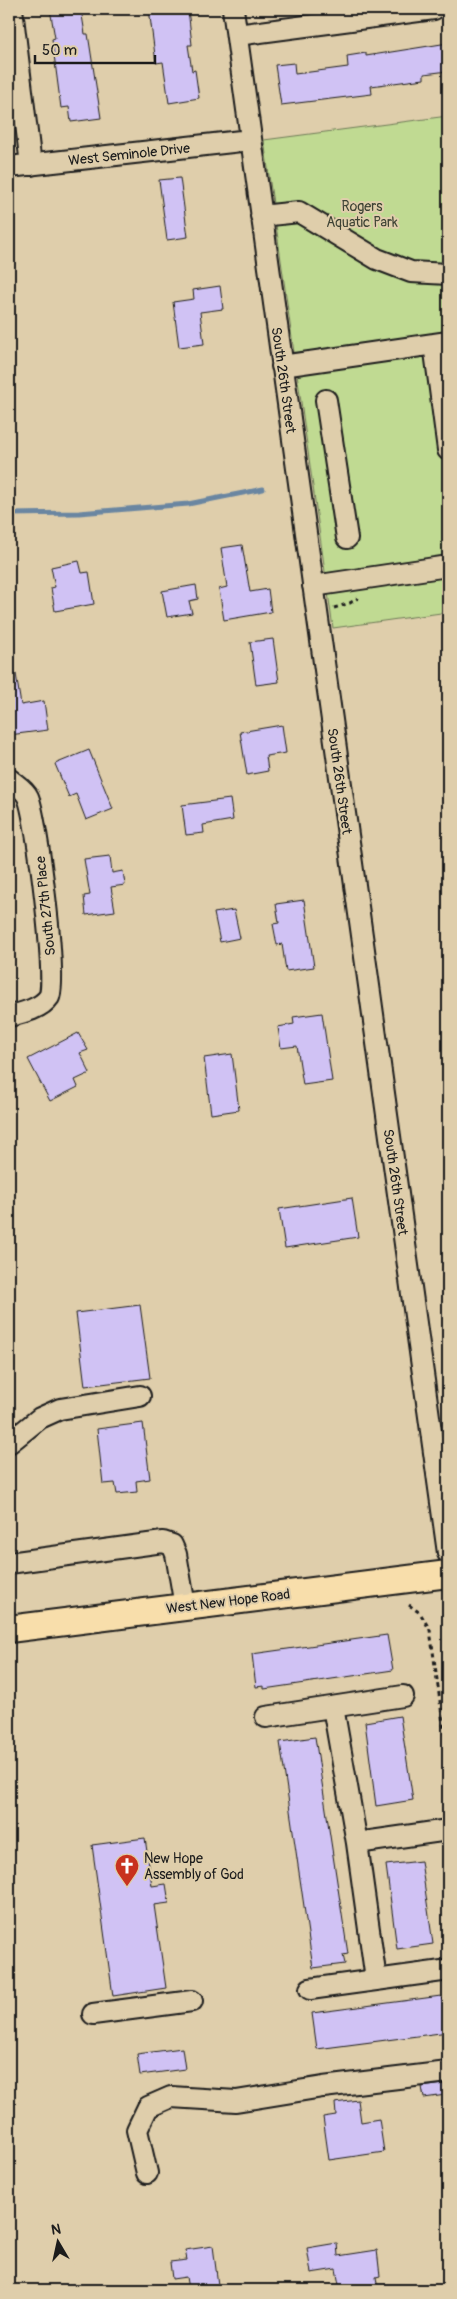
<svg xmlns="http://www.w3.org/2000/svg" width="457" height="2299" viewBox="0 0 457 2299" font-family="Pangolin,sans-serif">
	<style>
		.green { fill: #c0da92; stroke: #6e7b57 }
		.lines { fill: none; stroke-linecap: round; stroke-linejoin: round }
		.stream { stroke: #6a86a1; stroke-width: 5 }
		.building { fill: #d0c2f4; stroke: #1c1c1c }
		.minor-casing { stroke: #1c1c1c; stroke-width: 24 }
		.major-casing { stroke: #1c1c1c; stroke-width: 30 }
		.path { stroke: #1c1c1c; stroke-width: 3; stroke-dasharray: 4 4; stroke-linecap: butt }
		.minor { stroke: #dfceab; stroke-width: 20 }
		.major { stroke: #f8deab; stroke-width: 26 }
		.labels { text-anchor: middle; stroke-width: 4; stroke-linejoin: round; paint-order: stroke }
		.street-label { font-size: 14px; fill: #1c1c1c; stroke: #dfceab }
		.park-label { font-size: 14px; fill: #3d4234; stroke: #dfceab }
		.poi-label { font-size: 14px; fill: #1c1c1c; stroke: #dfceab; text-anchor: start }
	</style>
	<rect width="100%" height="100%" fill="#dfceab"/>
	<filter id="ink" filterUnits="userSpaceOnUse"><feTurbulence type="fractalNoise" baseFrequency=".02" numOctaves="2"/><feDisplacementMap in="SourceGraphic" scale="10" xChannelSelector="R" yChannelSelector="G"/><feConvolveMatrix kernelMatrix="1 2 1 2 8 2 1 2 1" color-interpolation-filters="sRGB"/></filter>
	<g filter="url(#ink)">
		<path class="green" d="M448,116V612L333,628L264,140Z"/>
		<g class="lines">
			<path class="stream" d="M9,514L79,513L188,504L263,489"/>
		</g>
		<path class="building" d="M50,9H81L85,34H88L101,118L71,122L69,107L61,108L52,39L55,38Z
			M149,9H188L192,45H188L192,71L195,70L199,98L169,103L163,62L156,63Z
			M448,43V71L424,74V79L371,86L372,94L281,105L275,65L294,63L295,74L348,67L347,56L366,53V56Z
			M180,178L188,237L167,240L159,180Z
			M220,286L223,309L200,312L204,344L179,347L173,302L194,299L193,290Z
			M242,545L250,592L268,589L271,612L224,620L219,589L227,587L221,548Z
			M79,561L82,573L89,572L94,604L55,611L51,588L55,587L51,567Z
			M196,585L198,599L189,601L192,613L167,617L162,591Z
			M273,639L279,682L256,685L250,642Z
			M9,674H16L21,705L44,701L48,730L9,735Z
			M282,725L286,753L266,756L268,771L247,775L240,732Z
			M89,750L113,809L86,820L76,794L69,797L55,764Z
			M230,799L233,820L203,825L204,833L186,835L182,805Z
			M110,856L112,873L123,871L125,885L111,887L115,911L86,915L84,896L90,895L84,859Z
			M304,900L314,967L286,971L282,944L277,945L273,924L279,923L276,904Z
			M234,910L240,938L220,942L214,913Z
			M322,1013L332,1081L303,1085L297,1046L281,1048L278,1027L294,1024L293,1017Z
			M78,1033L88,1050L80,1053L90,1073L75,1080L78,1087L50,1101L28,1059Z
			M232,1054L239,1110L211,1114L204,1058Z
			M352,1198L358,1237L285,1248L279,1209Z
			M140,1305L150,1378L85,1386L76,1313Z
			M143,1423L150,1479L136,1481L137,1492L117,1494L115,1483L103,1484L97,1429Z
			M387,1635L393,1670L264,1689V1686L256,1687L252,1654Z
			M400,1716L413,1800L376,1806L365,1722Z
			M315,1737L348,1954L343,1955L345,1964L313,1968L280,1742Z
			M145,1838L152,1886L166,1884L169,1903L154,1905L166,1988L113,1996L92,1845Z
			M421,1861L433,1944L397,1949L386,1865Z
			M441,1996L442,2000L448,1999V2032L317,2049L312,2013Z
			M182,2048L185,2069L140,2075L137,2054Z
			M444,2084L446,2095L424,2098L422,2087Z
			M358,2100L361,2122L379,2119L384,2152L329,2160L323,2117L336,2115L335,2103Z
			M337,2243L338,2256L377,2250L380,2276L376,2277L378,2290H340L336,2269L311,2273L307,2248Z
			M213,2246L218,2285L188,2289L186,2277L172,2279L170,2262L187,2260L185,2250Z"/>
		<g class="lines">
			<defs>
				<path id="minor" d="M12,9L31,165
					M233,9L448,1553
					M237,35L434,9
					M9,167L250,140
					M261,216L299,212L377,259L411,272L448,274
					M434,344L448,450
					M282,366L448,342
					M326,400L347,538
					M313,586L448,566
					M9,779C15,784 25,790 28,797C37,818 58,981 49,997C41,1009 22,1013 9,1016
					M9,1443L40,1418L60,1409L140,1396
					M9,1563L163,1542L172,1545L176,1554L185,1606
					M333,1707L357,1843L376,1980
					M266,1717L403,1696
					M357,1843L448,1830
					M310,1989L442,1971
					M93,2014L192,2001
					M147,2173L137,2130L148,2107L171,2097L236,2101L323,2087L448,2072"/>
				<path id="major" d="M9,1629L448,1574"/>
			</defs>
			<use href="#minor" class="minor-casing"/>
			<use href="#major" class="major-casing"/>
			<path class="path" d="M334,608L350,603L358,598
				M409,1605L420,1613L430,1630L448,1758"/>
			<use href="#minor" class="minor"/>
			<use href="#major" class="major"/>
		</g>
	</g>
	<defs>
		<symbol id="church-pin" viewBox="-11 -11 22 30"><path d="M0 17L-7.5 6A9.5 9.5 0 1 1 7.5 6Z" fill="#c8321e" stroke="#dfceab"/><path d="M-1.2-6h2.4v3.5h3.3v2.4h-3.3V6h-2.4V-.1h-3.3v-2.4h3.3Z" fill="#fff"/></symbol>
	</defs>
	<g fill-rule="evenodd">
		<use href="#church-pin" x="113" y="1852" width="28" height="38"/>
	</g>
	<g class="labels">
		<g class="street-label">
			<text transform="translate(129 154) rotate(-6)" y="5">West Seminole Drive</text>
			<text transform="translate(284 380) rotate(82)" y="5">South 26th Street</text>
			<text transform="translate(340 781) rotate(82)" y="5">South 26th Street</text>
			<text transform="translate(45 906) rotate(-96)" y="5">South 27th Place</text>
			<text transform="translate(396 1182) rotate(82)" y="5">South 26th Street</text>
			<text transform="translate(228 1601) rotate(-7)" y="5">West New Hope Road</text>
		</g>
		<g class="park-label">
			<text x="362" y="211">Rogers<tspan x="362" dy="16">Aquatic Park</tspan></text>
		</g>
		<g class="poi-label">
			<text x="144" y="1863">New Hope<tspan x="144" dy="16">Assembly of God</tspan></text>
		</g>
	</g>
	<rect width="457" height="2299" fill="none" stroke="#dfceab" stroke-width="30"/>
	<rect x="15" y="15" width="427" height="2269" fill="none" stroke="#1c1c1c" stroke-width="2" filter="url(#ink)"/>
	<g transform="translate(58 2242) rotate(351)" stroke="#dfceab" stroke-width="4" paint-order="stroke">
	<path d="M0-4L9 19L0 12L-9 19Z" fill="#1c1c1c"/>
	<text y="-8" font-size="14" font-weight="bold" text-anchor="middle" fill="#1c1c1c">N</text>
	</g>
	<path d="M35 55v8h120v-8" fill="none" stroke="#1c1c1c" stroke-width="2.5"/>
	<text x="42" y="55" font-size="15" fill="#1c1c1c" stroke="#dfceab" stroke-width="4" paint-order="stroke">50 m</text>
</svg>
